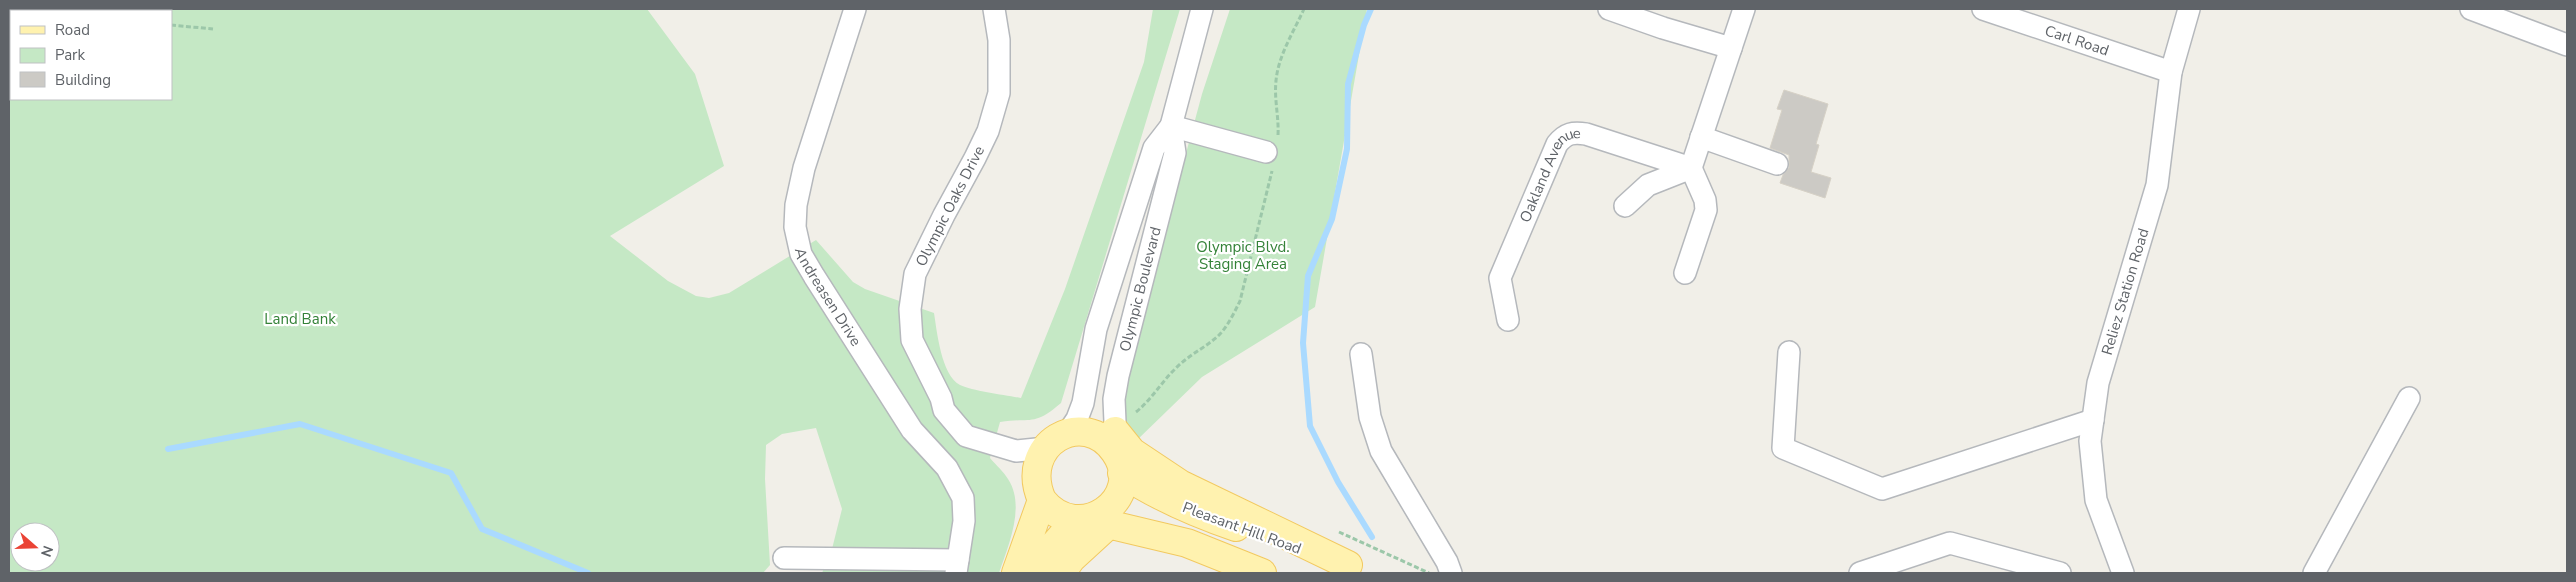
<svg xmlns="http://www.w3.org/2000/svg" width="2576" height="582" viewBox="0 0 2576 582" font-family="'Nunito Sans',sans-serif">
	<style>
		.green { fill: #c5e8c5; fill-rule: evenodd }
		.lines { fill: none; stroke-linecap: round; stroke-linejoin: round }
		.stream { stroke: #aadaff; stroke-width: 6 }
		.building { fill: #cccac5; stroke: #d6d1c6 }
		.minor-casing { stroke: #b5b8bc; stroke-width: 24 }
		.major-casing { stroke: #f2c960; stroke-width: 30 }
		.path { stroke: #9cc7a9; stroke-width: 3; stroke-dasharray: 5 2.5; stroke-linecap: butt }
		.minor { stroke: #fff; stroke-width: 21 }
		.major { stroke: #fff2af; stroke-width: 28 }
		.labels { text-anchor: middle; stroke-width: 4.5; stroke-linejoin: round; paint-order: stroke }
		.street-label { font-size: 15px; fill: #5f6368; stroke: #fff }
		.park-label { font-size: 15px; fill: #348238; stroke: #fff }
	</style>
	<rect width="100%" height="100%" fill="#f1efe8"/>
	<path class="green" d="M9,9H647L695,74L724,166L610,236L668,281L696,296L709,298L729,293L816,240L853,282L865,289L934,313C937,331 941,375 960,385C973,391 1005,395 1021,398L1065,289L1144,62L1153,9H1180L1061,403C1033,427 1032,417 1000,422L990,458C996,465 1004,472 1008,479C1026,506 1008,546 999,573H822L832,549L842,509L816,428L782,434L766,445L765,479L770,565L763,573H9ZM11,11H171V99H11ZM20,532H50V562H20Z
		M1230,9H1367L1315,307L1202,377L1135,442L1127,431L1125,401L1133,350L1202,94Z"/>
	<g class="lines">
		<path class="stream" d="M1371,9L1364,25L1348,84L1347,149L1332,219L1308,276L1303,343L1310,426L1338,482L1372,537
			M168,449L300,424L451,473L482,529L588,573"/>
	</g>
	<path class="building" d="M1784,90L1828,104L1816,144L1819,145L1811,172L1831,178L1825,198L1780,183L1783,175L1789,168V155L1770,148L1782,110L1777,109Z"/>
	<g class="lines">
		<defs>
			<g id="minor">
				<path id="s1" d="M855,9L804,168L796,205L795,227L801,254L814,276L912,430L947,468L963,498L964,521L956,573"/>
				<path d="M994,9L999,40V93L988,131L975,158L944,215L915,274L910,309L912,340L941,398L944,410L966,436L1016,451L1046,448"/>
				<path d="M1609,9L1663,28L1731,48"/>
				<path id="s2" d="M1983,9L2171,72"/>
				<path d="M2471,9L2567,45"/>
				<path d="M1171,126L1266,152"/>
				<path d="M1701,137L1777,164"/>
				<path d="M1691,168L1744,9"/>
				<path d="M1625,206L1648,185L1691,168"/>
				<path d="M1685,273L1706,210L1705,200L1691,168"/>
				<path id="s3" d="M1508,320L1500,278L1557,144C1566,133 1573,132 1586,134L1691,168"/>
				<path d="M1789,352L1783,448L1882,489L2093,420"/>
				<path d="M1361,354L1370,417L1381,451L1447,562L1451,573"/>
				<path d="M1067,434L1077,419L1083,403L1096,329L1154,148L1171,126L1202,9"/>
				<path id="s4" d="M1116,445L1114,399L1118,376L1175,153L1171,126"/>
				<path d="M784,558L958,560"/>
				<path d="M1860,573L1950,543L2060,573"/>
				<path id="s5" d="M2123,573L2096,500L2090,441L2098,383L2157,185L2171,72L2189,9"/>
				<path d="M2314,573L2409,398"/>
			</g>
			<path id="major" d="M1115,431L1132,452L1180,484L1348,565
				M1122,473C1158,497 1195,513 1236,527
				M1086,519L1187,543L1262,573
				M1016,573L1042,500C1017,444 1084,406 1115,452C1147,498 1079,547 1042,500
				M1035,573L1048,552L1076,520
				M1061,573L1071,559L1107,526"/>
		</defs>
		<use href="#minor" class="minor-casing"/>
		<use href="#major" class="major-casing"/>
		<path class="path" d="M127,9V11
			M171,25L213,29
			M1278,135C1279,117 1274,99 1276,81C1278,56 1294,31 1304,9
			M1136,412C1151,400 1161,383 1174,370C1187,356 1203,349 1217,337C1227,328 1234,313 1240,301L1272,171
			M1339,532L1429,573"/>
		<use href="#minor" class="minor"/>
		<use href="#major" class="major"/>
	</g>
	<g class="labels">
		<g class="street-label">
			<text dy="5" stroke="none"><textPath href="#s2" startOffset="99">Carl Road</textPath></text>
			<text dy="5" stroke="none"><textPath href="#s3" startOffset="160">Oakland Avenue</textPath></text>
			<text transform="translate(950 206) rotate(-63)" y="5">Olympic Oaks Drive</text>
			<text dy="5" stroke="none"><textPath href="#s4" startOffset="159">Olympic Boulevard</textPath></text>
			<text dy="5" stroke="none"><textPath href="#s5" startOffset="291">Reliez Station Road</textPath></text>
			<text dy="5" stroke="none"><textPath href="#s1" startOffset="305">Andreasen Drive</textPath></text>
			<text transform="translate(1242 528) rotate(20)" y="5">Pleasant Hill Road</text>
		</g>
		<g class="park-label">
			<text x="1243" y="252">Olympic Blvd.<tspan x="1243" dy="17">Staging Area</tspan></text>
			<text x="300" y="324">Land Bank</text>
		</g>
	</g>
	<rect width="2576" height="582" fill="none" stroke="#5f6368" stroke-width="20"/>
	<rect x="10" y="10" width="162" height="90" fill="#ffffff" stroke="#bfc1c3"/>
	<rect x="20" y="26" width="25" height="8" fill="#fff2af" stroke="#bfc1c3"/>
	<text x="55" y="35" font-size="15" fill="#5f6368">Road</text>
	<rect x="20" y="48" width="25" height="15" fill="#c5e8c5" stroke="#bfc1c3"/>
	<text x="55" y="60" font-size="15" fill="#5f6368">Park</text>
	<rect x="20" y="72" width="25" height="15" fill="#cccac5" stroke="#bfc1c3"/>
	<text x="55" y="85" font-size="15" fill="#5f6368">Building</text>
	<g transform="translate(35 547) rotate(110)"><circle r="24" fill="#ffffff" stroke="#bfc1c3"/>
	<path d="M0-4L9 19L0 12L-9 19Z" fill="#ea4335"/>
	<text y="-8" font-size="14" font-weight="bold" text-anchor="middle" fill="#5f6368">N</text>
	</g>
</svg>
